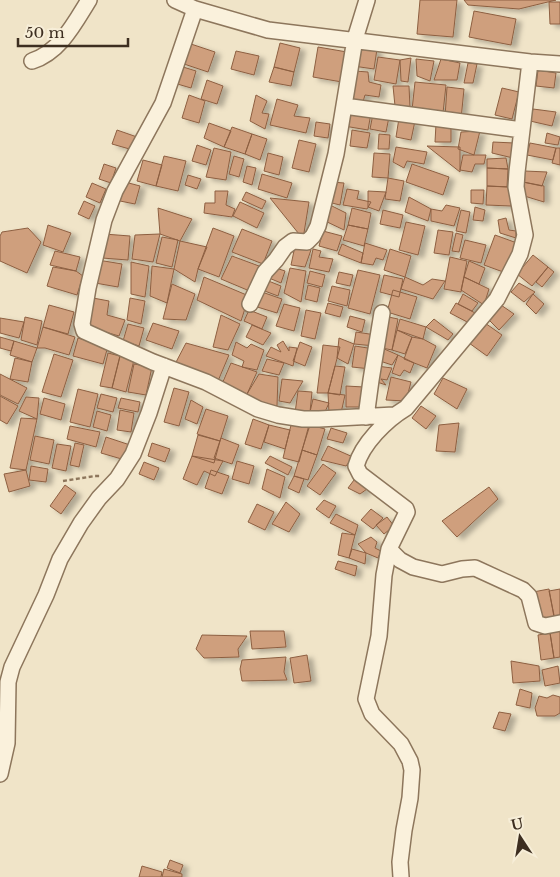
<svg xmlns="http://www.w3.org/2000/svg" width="560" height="877" viewBox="0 0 560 877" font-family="'Libre Baskerville',serif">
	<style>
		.building { fill: #cf9f7d; stroke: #8d5f41; filter: url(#shadow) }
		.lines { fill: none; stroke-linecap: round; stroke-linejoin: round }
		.minor-casing { stroke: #8d765c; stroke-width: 18 }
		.path { stroke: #8d765c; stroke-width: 2.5; stroke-dasharray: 4 2.5; stroke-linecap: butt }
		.minor { stroke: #faf1dc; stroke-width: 15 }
	</style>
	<defs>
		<filter id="shadow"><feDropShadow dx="5.5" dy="3" stdDeviation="2.5" flood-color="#0004"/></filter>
	</defs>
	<rect width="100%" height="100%" fill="#f0e4c8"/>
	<path class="building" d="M420,0H457L453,37L417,34Z
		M464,0H556L519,9L468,5Z
		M549,2H560V24H550Z
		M474,11L516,19L511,45L469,37Z
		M188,43L215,52L208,72L181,63Z
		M280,43L300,48L294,72L274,67Z
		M356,46L377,49L374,69L353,66Z
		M318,47L347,52L342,82L313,77Z
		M236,51L259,56L254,75L231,69Z
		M378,57L400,60L396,84L374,80Z
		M411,58L408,82L401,81L400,60Z
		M416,59L434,61L430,81L417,76Z
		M441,59L460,63L457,80H434Z
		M468,63L477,64L473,83H464Z
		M180,66L196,71L191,88L174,83Z
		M274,67L294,72L291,86L269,82Z
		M538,70L556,73L554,88L536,86Z
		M355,71L368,72L369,82L381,85L379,97L365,95L362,105L353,101Z
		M207,80L223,86L217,104L201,99Z
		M415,82L446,85L443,113L412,110Z
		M393,86H409L410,108L395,106Z
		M447,87L464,89L461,119L445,117Z
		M502,88L519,92L512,119L495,115Z
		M189,95L205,101L199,123L182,118Z
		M256,95L267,101L262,113L269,114L265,129L250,121Z
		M277,99L298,105L294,116L310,118L306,133L270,125Z
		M346,109L371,113L368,130L344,126Z
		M533,109L556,112L552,126L530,121Z
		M373,114L389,117L386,132L370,129Z
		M399,118L415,121L411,140L396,137Z
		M316,122L330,124L328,138L314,136Z
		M209,123L231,131L224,147L204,138Z
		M436,124H451V142H435Z
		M232,127L252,134L245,154L224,147Z
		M117,130L137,137L133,150L112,144Z
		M352,130L370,133L367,148L350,146Z
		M480,131L474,155L458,149L461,132Z
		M547,133L560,137L558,145L545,143Z
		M252,134L267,139L260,160L245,154Z
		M379,134L390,135L389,149H378Z
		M299,140L316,144L309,172L292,168Z
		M493,142L514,143L513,158L492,153Z
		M530,143L556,148L553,160L527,155Z
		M197,145L211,150L206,165L192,161Z
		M427,146L460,147V172Z
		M396,147L427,152L424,164L407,161L404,168L393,162Z
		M214,148L231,152L226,180L206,177Z
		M556,148H560V165L552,163Z
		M268,153L283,157L279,175L264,171Z
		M374,153L390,154L388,178L372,177Z
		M463,155H486L484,164H475L472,172L460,170Z
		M164,156L186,161L178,191L156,186Z
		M234,156L244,159L239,177L229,174Z
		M506,158L508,169L487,168V159Z
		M143,160L162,165L156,186L137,181Z
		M104,164L116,168L111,183L99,179Z
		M412,164L449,177L443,195L406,182Z
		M247,166L256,168L252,185L243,182Z
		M487,168L508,169L507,187L487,186Z
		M525,171L547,172L542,186L523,182Z
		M262,174L292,183L287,198L258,189Z
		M188,175L201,179L197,189L185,185Z
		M388,178L404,181L400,201L385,199Z
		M125,182L140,186L135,204L120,201Z
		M332,182L344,183L340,205L328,202Z
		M523,182L544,186V202L521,195Z
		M92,183L106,189L100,203L86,197Z
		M487,186L512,187L511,206L486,205Z
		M347,189L359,191L357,199L371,202L367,209L343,205Z
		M471,190H484L483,204L471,203Z
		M215,191H228L226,205L235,209L232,217L204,213L205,203H215Z
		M368,191L386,192L379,211L368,207Z
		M246,192L266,201L262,209L242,200Z
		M409,197L431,209L428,221L405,212Z
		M270,198L309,202L303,239Z
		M84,201L95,206L89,219L78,214Z
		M240,202L264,213L257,228L233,216Z
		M330,205L346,213L344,230L323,220Z
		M446,205L460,208L454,226L431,221V209L442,211Z
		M475,207L485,210L483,221L473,220Z
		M158,208L192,219L180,241L160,234Z
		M352,208L371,213L368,229L348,225Z
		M383,210L403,215L400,228L380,224Z
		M461,210L470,212L466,233L456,231Z
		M506,218L509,230L516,231V238L500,233L498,220Z
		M406,222L425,226L418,255L399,250Z
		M48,225L71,233L63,252L43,245Z
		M348,225L368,229L364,246L343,240Z
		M28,228L41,242L27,273L0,261V236L2,232Z
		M213,228L234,236L219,277L198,269Z
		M242,229L272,241L263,264L232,252Z
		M438,230L453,232L449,255L434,253Z
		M323,231L342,236L337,251L319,246Z
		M456,233L463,235L459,252L452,251Z
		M104,234L130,236L128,260L102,258Z
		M160,234L153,262L132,259L135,235Z
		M495,235L517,243L506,273L484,265Z
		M162,237L178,240L172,267L156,263Z
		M465,240L486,245L481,263L460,258Z
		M180,241L207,247L198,269L195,282L174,269Z
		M365,243L387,250L383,260L376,258L373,265L361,263Z
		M342,244L363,253L361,263L338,254Z
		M295,246L311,250L305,267L291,265Z
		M313,249L321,251L319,257L333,259L329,272L309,268Z
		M390,249L411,256L405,277L384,270Z
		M55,251L80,257L76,271L50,265Z
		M533,255L548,267L532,286L517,274Z
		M232,256L259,266L252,292L221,279Z
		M450,257L467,261L461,292L444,289Z
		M98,260L122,264L118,287L95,283Z
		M469,261L485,268L479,284L464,277Z
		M131,262L149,266L145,297L131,294Z
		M152,266L174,269L167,303L150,296Z
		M53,267L76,271L83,276L77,295L47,286Z
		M273,267L285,271L281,283L269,278Z
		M548,267L554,272L542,287L536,282Z
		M290,268L306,271L301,302L284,293Z
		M358,270L380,275L370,314L348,308Z
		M310,271L325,275L322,287L307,283Z
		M339,272L353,275L350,286L336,283Z
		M384,275L403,279L399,297L380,292Z
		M204,277L249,296L241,321L197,300Z
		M405,277L423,285L432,279L445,281L433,299L401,289Z
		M464,277L489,289L484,305L461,290Z
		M266,280L281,286L278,296L262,290Z
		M519,283L535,292L524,302L511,292Z
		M172,284L195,294L186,320L163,319Z
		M308,285L320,288L317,302L305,299Z
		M332,286L350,290L347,306L328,301Z
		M393,290L417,297L410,319L387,312Z
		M259,291L282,299L277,313L254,306Z
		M463,294L478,303L472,311L458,304Z
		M533,294L544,304L536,314L526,304Z
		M93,298L109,301L107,315L125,320L119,336L88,327Z
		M130,298L145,301L141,324L127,320Z
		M328,303L343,307L340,317L325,313Z
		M456,303L479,315L471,324L450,313Z
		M284,304L300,308L294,331L276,326Z
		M49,305L74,312L68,334L43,327Z
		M501,305L514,314L499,330L488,319Z
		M249,310L267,317L262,329L244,321Z
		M306,310L321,313L315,339L301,336Z
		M221,315L240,324L228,350L213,347Z
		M350,316L365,320L362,332L347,327Z
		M384,316L398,319L392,350L382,348Z
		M25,317L42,321L37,345L21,340Z
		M0,318L24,322L19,338L0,333Z
		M400,319L426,327L423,339L397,330Z
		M434,319L453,334L448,340L426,327Z
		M153,323L179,331L172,349L146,340Z
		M485,323L502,335L487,356L469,343Z
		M128,324L144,328L139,346L123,341Z
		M252,325L271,333L263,345L246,337Z
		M43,327L75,337L69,355L45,348H37Z
		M397,330L412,337L405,354L392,350Z
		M356,332L376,335L375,346L354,344Z
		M0,337L14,341L11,351L0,348Z
		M412,337L423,339L436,346L427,368L404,359Z
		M78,338L108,346L103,364L73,356Z
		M339,338L354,344L348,364L337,358Z
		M14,341L37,348L32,362L10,355Z
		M283,341L289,351V347L297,348L293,366L266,356L271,347L281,352L277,345Z
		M236,342L247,348L251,344L264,350L257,370L242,367L244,361L232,355Z
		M300,342L312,347L305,366L293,361Z
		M186,343L229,355L218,381L174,366Z
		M323,345L340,347L328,393H317Z
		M355,346L374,349L371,369L352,367Z
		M382,348L398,355L392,365L377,360Z
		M108,353L120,356L112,388L100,386Z
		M54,354L73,360L61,397L42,392Z
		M398,355L414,363L410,373L404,370L400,376L392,373Z
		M120,356L134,360L126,392L112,388Z
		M15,358L32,362L28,382L10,379Z
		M267,359L284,363L279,375L262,371Z
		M231,363L257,372L247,394L222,384Z
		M134,364L152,367L146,395L128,392Z
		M335,366L345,367L340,395L328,393Z
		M377,366L392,368L387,380L381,379L386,385L374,381Z
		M0,374L27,388L18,404L0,395Z
		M259,374L278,377L277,406L258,403L247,394Z
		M391,377L411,382L406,401L386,400Z
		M443,378L467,389L457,409L434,394Z
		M282,379L303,381L290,403L279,401Z
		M346,386L364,387V407H346Z
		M174,388L189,392L179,426L164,422Z
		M78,389L98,394L90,427L70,422Z
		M298,391L312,392L310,412L295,413Z
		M328,393L345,395L341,413L329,414Z
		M101,394L117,398L113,412L97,408Z
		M0,396L18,406L7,424L0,420Z
		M26,397L39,398L37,419L19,411Z
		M44,398L65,404L61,420L40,414Z
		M121,398L140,402L138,412L118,408Z
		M313,399L329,403L324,414L310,412Z
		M191,400L203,407L197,424L185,419Z
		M421,406L436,416L426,429L412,418Z
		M206,409L228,416L220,441L197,434Z
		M120,410L134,413L131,432L117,430Z
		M97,411L111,415L107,431L93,427Z
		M21,418L37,419L26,470L10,468Z
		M253,419L269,425L261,449L245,444Z
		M292,421L309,425L299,462L283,458Z
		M459,423L455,452L436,451L439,425Z
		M269,425L290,430L285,449L264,442Z
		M310,425L325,429L317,455L302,450Z
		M70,426L100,432L96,447L67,439Z
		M331,428L347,433L343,443L327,439Z
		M198,435L220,441L214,463L192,456Z
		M35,436L54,440L49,464L30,460Z
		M106,437L130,445L125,460L101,453Z
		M221,438L239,445L232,464L214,458Z
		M75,443L84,445L79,467L70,465Z
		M152,443L170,449L165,462L148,456Z
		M57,444L71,446L66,471L52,468Z
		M328,446L353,457L346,466L321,460Z
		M302,450L317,455L308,480L294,476Z
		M192,456L223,461L215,476L204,471L197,485L183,479Z
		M270,456L292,467L288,475L265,463Z
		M237,461L254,466L249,484L232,479Z
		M144,462L159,468L154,480L139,474Z
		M323,464L336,473L320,495L307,486Z
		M31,466L48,469L46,482L29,480Z
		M267,469L285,477L280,498L262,489Z
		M26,470L30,486L9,492L4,474Z
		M211,470L229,476L222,494L205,488Z
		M294,476L304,479L299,493L288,488Z
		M354,480L367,489L360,494L348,488Z
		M65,485L76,493L61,514L50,506Z
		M489,487L498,499L457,537L442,521Z
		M324,500L336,506L329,518L316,509Z
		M286,502L300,514L289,532L272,524Z
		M257,504L274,512L265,530L248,522Z
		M371,509L383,518L373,529L361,520Z
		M336,514L358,525L355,535L330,523Z
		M387,517L394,526L384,534L376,525Z
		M342,533L355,535L349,558L338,555Z
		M371,537L377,542L375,548L381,551L378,558L366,553L358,544Z
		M352,549L366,553L365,564L349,558Z
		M338,561L357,566L355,576L335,569Z
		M549,589L554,617L538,620L533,592Z
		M560,589V619L555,620L549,591Z
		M250,631H284L286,647L252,649Z
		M560,631V657L554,658L550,633Z
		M550,633L554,658L541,660L538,635Z
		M202,635L247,636L238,649L239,657L204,658L196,649Z
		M307,655L311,681L294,683L290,658Z
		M286,657L284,672L287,680L242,681L240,669L242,660Z
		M511,661L539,666L540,681L513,683Z
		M558,666L560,683L545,686L542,670Z
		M520,689L532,693L530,708L516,705Z
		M553,695L560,697V713L555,716H537L535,708L539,696L547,698Z
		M499,712L511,714L505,731L493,728Z
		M170,860L183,865L180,873L167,868Z
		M142,866L162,872L161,877H139Z
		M164,869L182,874V877H162Z"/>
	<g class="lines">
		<defs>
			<path id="minor" d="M175,0L195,9L268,30L530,62L560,64
				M195,9L163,103L115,191L104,220L88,288L82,324L84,331L153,362L206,382L258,409L278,415L303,419H319L394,415
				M32,61C60,52 74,24 89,0
				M344,106L522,130
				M250,304L265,272L276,260L285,247L293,241L307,242L313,236L318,226L336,154L355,39L367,0
				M366,417L371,380L382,313
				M389,549L400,560L413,567L442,574L462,569L475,568L523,590L529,596L536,623L545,626L560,623
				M0,774L7,743L8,682L12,667L46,595L60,559L81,523L99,498L117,479L133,454L149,413L164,366
				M401,877L400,862L404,830L410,798L412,770L410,761L401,744L372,714L366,699L379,636L384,575L389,549L407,512L406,509L360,474L356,466C362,444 386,420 406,408L497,299L520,254L525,235L516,187L517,172L530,62"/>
		</defs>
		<use href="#minor" class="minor-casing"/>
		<path class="path" d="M63,481L95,476H101"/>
		<use href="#minor" class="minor"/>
	</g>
	<g transform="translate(520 837) rotate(348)" stroke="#f7eed8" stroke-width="4" paint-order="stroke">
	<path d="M0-4L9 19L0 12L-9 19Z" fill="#3d2e20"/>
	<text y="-8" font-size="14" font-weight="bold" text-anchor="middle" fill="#3d2e20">U</text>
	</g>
	<path d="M18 38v8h110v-8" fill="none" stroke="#3d2e20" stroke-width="2.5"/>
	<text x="25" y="38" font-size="15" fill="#3d2e20" stroke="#f7eed8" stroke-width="4" paint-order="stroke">50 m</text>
</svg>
